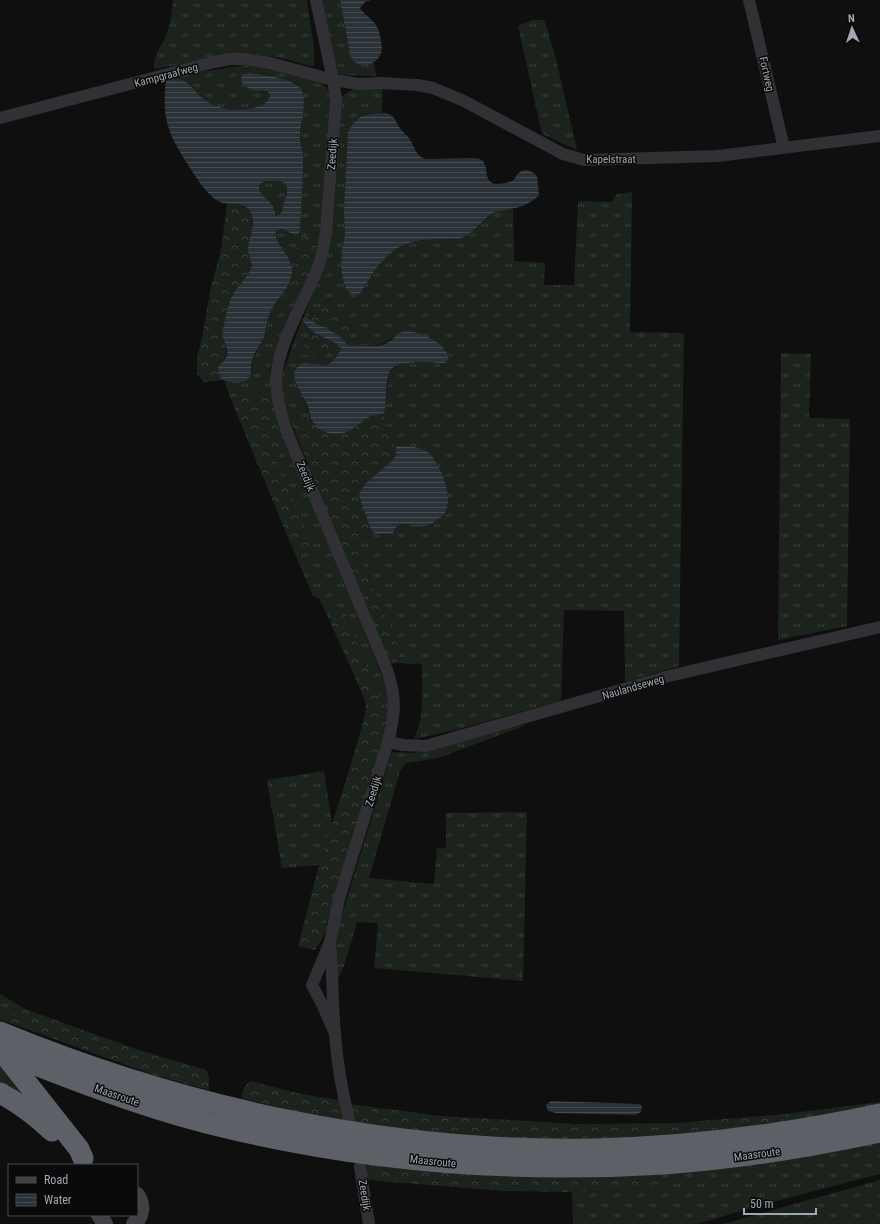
<svg xmlns="http://www.w3.org/2000/svg" width="880" height="1224" viewBox="0 0 880 1224" font-family="'Roboto Condensed',sans-serif">
	<style>
		.grass { fill: url(#grass-tufts) }
		.forest { fill: url(#forest-crowns) }
		.water { fill: url(#water-rules); fill-rule: evenodd }
		.lines { fill: none; stroke-linecap: round; stroke-linejoin: round }
		.street { stroke: #313135; stroke-width: 12 }
		.secondary { stroke: #3f4145; stroke-width: 16 }
		.highway { stroke: #5d6066; stroke-width: 21 }
		.highway-bridge { stroke: #5d6066; stroke-width: 21 }
		.labels { text-anchor: middle; stroke-width: 3; stroke-linejoin: round; paint-order: stroke }
		.street-label { font-size: 11px; fill: #a1a7b0; stroke: #0a0a0b }
	</style>
	<defs>
		<pattern id="grass-tufts" width="24" height="20" patternUnits="userSpaceOnUse"><rect width="24" height="20" fill="#1c231c"/><path d="M3 7l-1-3M5 7V3M7 7l1-3M15 17l-1-3M17 17v-4M19 17l1-3" fill="none" stroke="#3a403a"/></pattern>
		<pattern id="forest-crowns" width="20" height="18" patternUnits="userSpaceOnUse"><rect width="20" height="18" fill="#1c231c"/><path d="M2 6a3 3 0 1 1 6 0M12 15a3 3 0 1 1 6 0" fill="none" stroke="#3a403a"/></pattern>
		<pattern id="water-rules" width="6" height="5" patternUnits="userSpaceOnUse"><rect width="6" height="5" fill="#2a3238"/><path d="M0 2.5h6" fill="none" stroke="#464d52"/></pattern>
	</defs>
	<rect width="100%" height="100%" fill="#0f0f10"/>
	<path class="grass" d="M173,0H307L314,49V65L312,66L305,65L287,59L269,56L246,53L154,69C154,54 158,53 164,40C170,27 172,14 173,0Z
		M320,0H340L351,57L363,65L374,63L376,76L341,75L336,73Z
		M532,20H544L546,25L556,59L577,150L542,134L518,26Z
		M247,65L260,66L318,81L327,88L330,97L320,235L310,234L297,252L294,273L289,288L298,301L273,360L270,370V389L232,402L224,380L241,382L248,379L252,372V361L264,337L270,312L285,291L290,261C285,253 274,241 276,231L282,229L292,235L300,231L303,156L300,136L302,123L297,84C279,78 262,71 243,74L260,92C265,91 268,91 270,96C267,104 261,106 253,108C235,113 215,110 201,97C196,93 192,86 186,82C183,80 178,79 174,78L200,72Z
		M383,87L382,113L366,114L356,120L348,133L345,197V235L342,249L341,266L343,280L346,289L363,290C372,274 383,255 399,246C414,238 441,240 458,239C473,235 477,225 488,216C495,211 504,210 513,209L514,261L545,263L544,285H574L578,201L612,202L617,194L632,192L630,332L684,333L679,666L625,682L624,611L564,610L561,701L459,729L414,739C425,717 422,688 422,664L397,663L400,649L354,544L375,534L384,535L395,531L398,525C404,523 407,524 413,526C420,529 430,525 436,521C457,508 446,479 435,463C433,459 430,454 426,451C417,446 405,446 396,446L390,438L385,422L384,414L389,374L391,370L399,365L406,363H445L449,359V356L394,336C380,350 366,345 348,345V340L352,327L341,318L335,306L326,300C319,308 316,315 305,317V313L325,262L341,97L354,88Z
		M280,180C290,184 287,192 285,200C283,206 284,212 279,216H277C275,212 274,207 271,204C266,196 259,196 259,186L264,181Z
		M302,319L306,326L313,332L303,347L304,355C314,355 331,354 334,342L339,345L341,349C333,365 325,368 309,363L305,401L310,418L297,419L293,427L284,405L281,378Z
		M781,353L811,354L809,418L850,419L847,626L778,640Z
		M290,447L387,688L390,710C383,705 380,699 377,692L345,612L330,619L331,624L319,598L313,596L292,547L303,552L276,461L279,454Z
		M529,724L438,758L406,763L400,771L369,878L434,884L437,848H446V813L527,812L523,981L374,968L378,925L376,923L357,922L344,966L337,982L336,934L392,752L413,753L431,749L498,730Z
		M324,771L332,824L319,865L282,868L267,780Z
		M0,994L25,1009L19,1012L7,1022L0,1020Z
		M0,1066L15,1073L66,1138L0,1090Z
		M880,1102V1106L783,1122L785,1114Z
		M880,1142V1174L780,1200L696,1224H573L572,1192L659,1189L657,1172Z
		M880,1180V1224H723Z"/>
	<path class="forest" d="M227,203C247,205 256,209 253,232C252,237 249,242 248,247C248,253 251,260 252,266C247,279 236,288 230,300C228,306 224,324 223,331C221,347 235,349 219,365L221,379L224,380L204,382L197,374V358L202,337L211,287L221,250Z
		M310,234L320,235L313,263L298,301L291,297L288,292L289,288L294,273L298,244L301,239Z
		M325,300L335,306L341,318L353,328L348,340V345L338,335L305,317C316,315 319,308 325,300Z
		M313,332L334,342C331,354 314,355 304,355L303,347Z
		M270,389L273,405L290,447C279,454 275,456 279,470L312,541L313,550C304,553 300,551 292,547L232,402Z
		M384,414L385,422L390,438L396,446V456L392,461L383,469L371,529L375,534L354,544L400,649L397,663L388,664L293,427L297,419L310,418L313,422L330,434L348,431L363,421L373,416Z
		M335,610H341L345,612L377,692C380,699 383,705 390,710V721L327,923V930L315,950L298,946L319,865L348,774L363,723L366,708V704L359,686L331,624V614Z
		M25,1009L136,1049L206,1070C210,1075 209,1084 209,1090L154,1075L7,1022L19,1012Z
		M250,1081L301,1094L339,1100L344,1121L301,1113L241,1098L244,1087Z
		M349,1104L441,1116L579,1124L677,1123L785,1114L783,1122C703,1133 622,1142 542,1140C479,1138 417,1131 355,1123Z
		M365,1160L657,1172L659,1189L572,1192L504,1191L379,1181L368,1180Z"/>
	<path class="water" d="M340,0H371L365,2L360,8C366,17 375,20 379,31C380,36 382,44 382,49C380,65 359,72 351,57C349,53 349,47 348,42C345,28 343,14 340,0Z
		M249,73C261,74 295,79 301,89C308,100 300,124 300,137C300,144 303,151 303,158C303,182 301,207 300,231L298,234L294,235L282,229L276,231C273,243 292,256 292,270C292,287 277,298 270,313C267,320 266,329 264,337C261,345 254,352 252,361C250,368 253,374 248,379C242,385 228,382 221,379C214,360 222,368 227,355C229,349 224,343 223,337C222,331 227,309 229,303C233,290 247,279 252,266C251,260 248,254 248,248C249,236 257,227 251,213C244,199 228,207 218,201C207,194 199,182 192,171C170,137 161,122 166,80C173,79 178,78 184,81C190,84 196,92 200,96C214,109 235,113 253,108C261,106 267,104 270,96C269,94 269,92 266,91C265,91 260,91 259,91C251,91 236,84 243,74ZM264,181C273,181 289,178 287,192C287,196 285,198 284,202C283,207 283,212 279,216H276C275,212 274,207 271,204C266,196 259,196 259,186Z
		M385,113C395,114 396,124 402,131C404,133 407,135 409,138C415,146 415,157 427,159L474,158C477,158 481,159 483,161C489,168 483,182 496,184C500,184 508,183 512,181C515,180 515,177 518,174C523,167 532,171 537,176L539,195C530,205 518,208 505,210C501,211 497,211 493,213C479,221 475,235 458,239C423,240 402,236 378,266C371,275 366,286 359,295L352,294L346,289L343,280L341,266L342,249L345,235L344,209L348,133C357,114 365,114 385,113Z
		M305,317L338,335L348,345C359,345 374,348 385,344C392,341 395,334 402,332C417,329 447,343 449,359L445,363C432,363 394,358 389,373C385,386 387,401 384,414C380,415 376,415 372,416C363,420 357,426 349,431C335,437 322,434 313,422C309,417 310,411 307,405C306,401 304,398 302,394C297,386 290,375 298,366C308,354 326,381 341,349L339,345C326,337 309,334 302,319Z
		M396,446C405,446 417,446 426,451C433,455 435,462 439,468C447,483 456,510 436,521C430,525 420,529 413,526C407,524 404,523 398,525L392,534H375L371,529L360,499L359,494L366,483L392,461L396,456Z
		M551,1101L639,1104L642,1106L641,1112L635,1115L556,1113L548,1111L546,1105Z"/>
	<g class="lines">
		<path class="street" d="M316,0L333,80L336,99L326,231C324,244 322,259 316,272C303,304 278,344 276,379C275,414 301,464 315,497C339,555 363,612 387,670C397,699 395,714 388,742L339,899L330,942L312,985L323,1006L335,1034
			M749,0L784,148
			M0,118L214,62L230,59H245L270,63L333,80L360,84L381,83L417,85L433,88L464,101L563,154L584,160L718,156L880,136
			M388,742L403,745L426,746L669,676L880,627
			M330,943C333,973 332,1004 335,1034C337,1063 342,1091 349,1119
			M360,1167L369,1224"/>
		<path class="secondary" d="M99,1215L105,1224
			M134,1224C142,1216 144,1205 137,1195"/>
		<path class="highway" d="M0,1032C187,1109 391,1153 594,1149C690,1147 786,1134 880,1114
			M1,1050L79,1149L83,1158
			M28,1062C94,1088 161,1113 231,1129C372,1162 520,1173 664,1164C737,1159 809,1147 880,1132
			M0,1093C19,1103 36,1116 52,1131"/>
		<path class="highway-bridge" d="M0,1051L28,1062"/>
	</g>
	<g class="labels">
		<g class="street-label">
			<text transform="translate(767 74) rotate(77)" y="4">Fortweg</text>
			<text transform="translate(166 75) rotate(-15)" y="4">Kampgraafweg</text>
			<text transform="translate(332 154) rotate(-86)" y="4">Zeedijk</text>
			<text x="611" y="163">Kapelstraat</text>
			<text transform="translate(306 476) rotate(67)" y="4">Zeedijk</text>
			<text transform="translate(633 687) rotate(-16)" y="4">Naulandseweg</text>
			<text transform="translate(373 791) rotate(-73)" y="4">Zeedijk</text>
			<text transform="translate(117 1095) rotate(19)" y="4">Maasroute</text>
			<text transform="translate(757 1154) rotate(-8)" y="4">Maasroute</text>
			<text transform="translate(433 1161) rotate(6)" y="4">Maasroute</text>
			<text transform="translate(365 1195) rotate(81)" y="4">Zeedijk</text>
		</g>
	</g>
	<rect x="8" y="1164" width="130" height="52" fill="#0a0a0b" stroke="#46494d"/>
	<rect x="16" y="1177" width="20" height="6" fill="#3f4145" stroke="#46494d"/>
	<text x="44" y="1184" font-size="12" fill="#a1a7b0">Road</text>
	<rect x="16" y="1194" width="20" height="12" fill="url(#water-rules)" stroke="#46494d"/>
	<text x="44" y="1204" font-size="12" fill="#a1a7b0">Water</text>
	<g transform="translate(852 28) rotate(357)" stroke="#0a0a0b" stroke-width="3" paint-order="stroke">
	<path d="M0-3L7 15L0 10L-7 15Z" fill="#a1a7b0"/>
	<text y="-6" font-size="11" font-weight="bold" text-anchor="middle" fill="#a1a7b0">N</text>
	</g>
	<path d="M744 1208v6h72v-6" fill="none" stroke="#a1a7b0" stroke-width="2"/>
	<text x="750" y="1208" font-size="12" fill="#a1a7b0" stroke="#0a0a0b" stroke-width="3" paint-order="stroke">50 m</text>
</svg>
